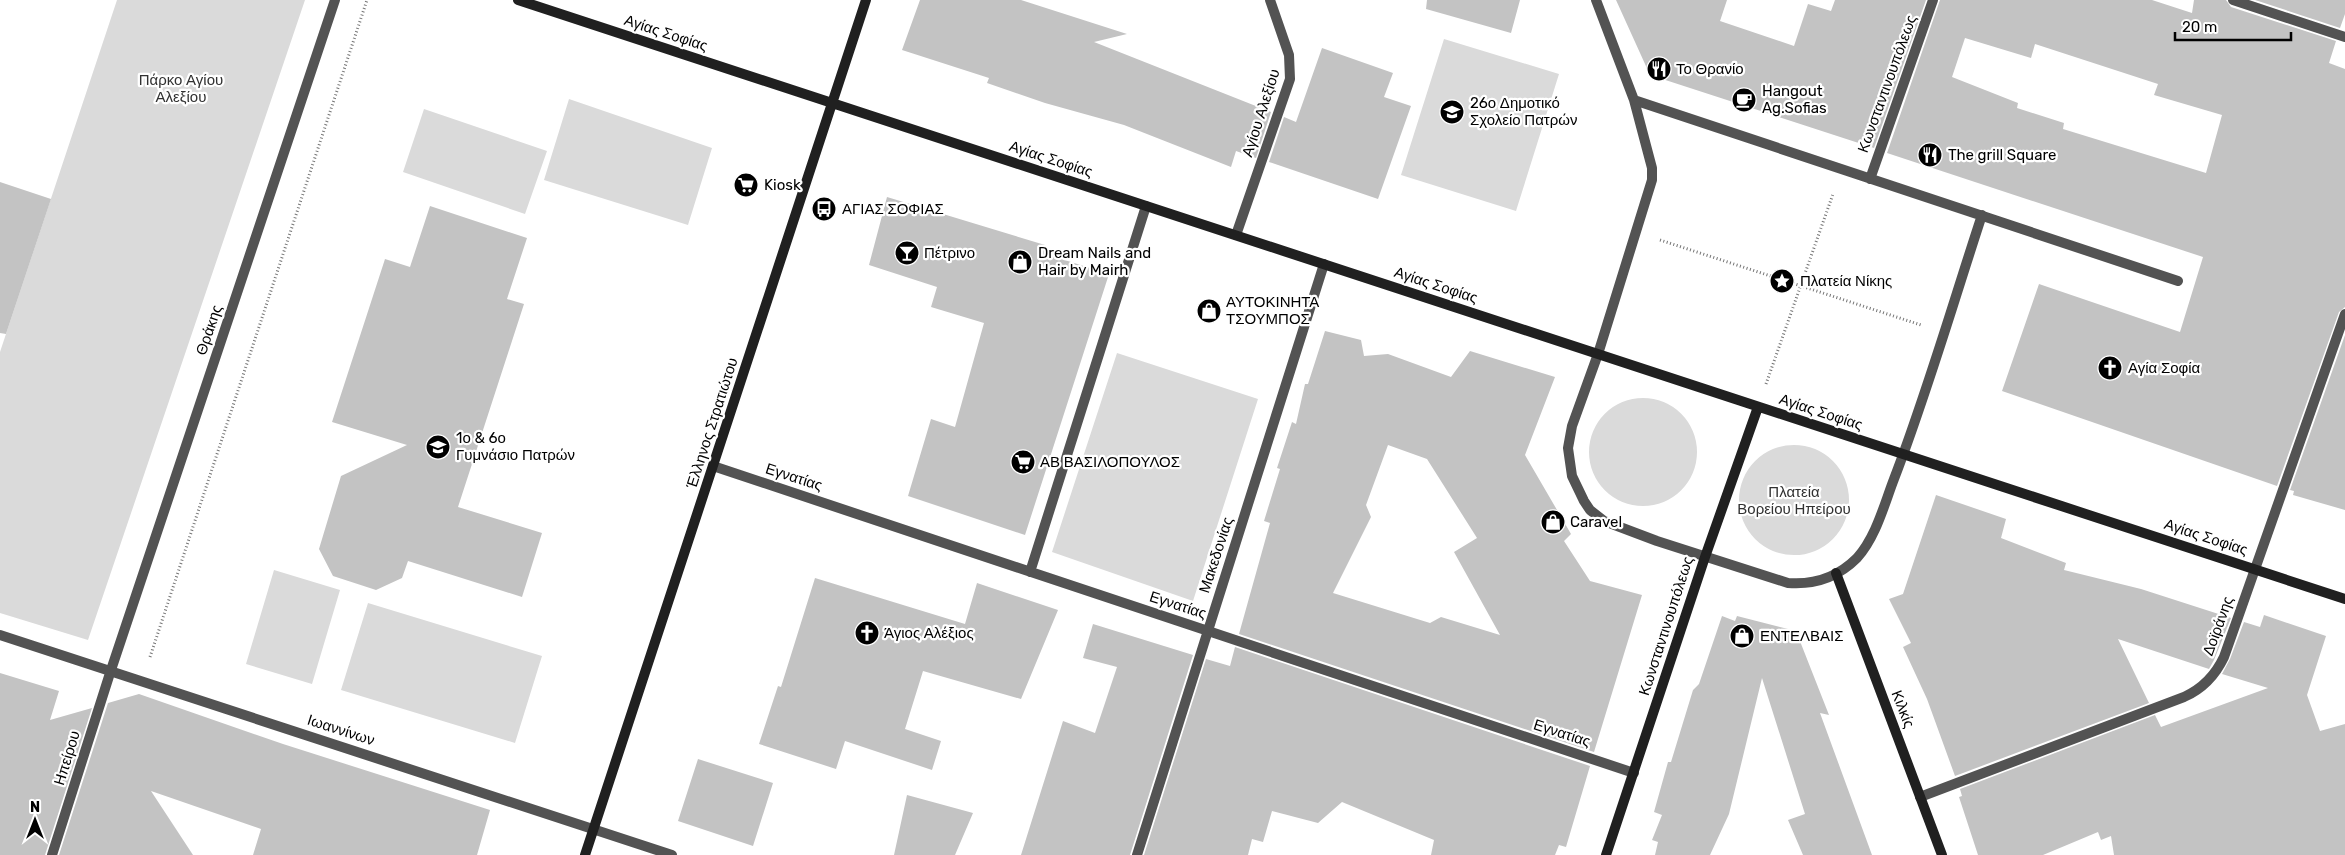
<svg xmlns="http://www.w3.org/2000/svg" width="2345" height="855" viewBox="0 0 2345 855" font-family="Rubik,sans-serif">
	<style>
		.green { fill: #dadada }
		.building { fill: #c3c3c3; fill-rule: evenodd }
		.lines { fill: none; stroke-linecap: round; stroke-linejoin: round }
		.path { stroke: #757575; stroke-width: 3; stroke-dasharray: 1 2.5; stroke-linecap: butt }
		.street { stroke: #535353; stroke-width: 10 }
		.secondary { stroke: #202020; stroke-width: 10 }
		.labels { text-anchor: middle; stroke-width: 4.5; stroke-linejoin: round; paint-order: stroke }
		.street-label { font-size: 15px; fill: #000; stroke: #fff }
		.poi-label { font-size: 15px; fill: #000; stroke: #fff; text-anchor: start }
		.park-label { font-size: 15px; fill: #313131; stroke: #fff }
	</style>
	<rect width="100%" height="100%" fill="#fff"/>
	<path class="green" d="M117,0H305L88,640L0,613V352Z
		M1444,39L1559,74L1516,211L1401,175Z
		M569,99L712,148L688,225L544,180Z
		M424,109L547,151L525,214L403,172Z
		M1117,353L1258,399L1193,601L1052,552Z
		M1589 452a54 54 0 1 1 108 0a54 54 0 1 1-108 0Z
		M1739 500a55 55 0 1 1 110 0a55 55 0 1 1-110 0Z
		M274,570L340,590L312,684L246,664Z
		M368,603L542,656L515,743L341,690Z"/>
	<path class="building" d="M920,0H1021L1127,34L1094,42L1271,112L1256,158L1236,151L1231,167L1124,125L1045,103L987,83L989,78L902,50Z
		M1427,0H1520L1511,33L1426,9Z
		M1616,0H1727L1720,21L1794,46L1808,4L1831,11L1835,0H1926L1874,148L1650,75Z
		M1940,0H2152L2192,13L2194,0H2226L2231,7L2336,41L2329,63L2345,69V307L2339,312L2277,486L2002,391L2039,284L2180,332L2203,257L1887,153ZM1965,38L2031,58L2035,44L2158,84L2154,95L2222,115L2206,173L2063,129L2064,123L2017,108L2018,103L1952,77Z
		M2255,0H2345V14L2340,28Z
		M1322,48L1393,73L1384,97L1411,106L1378,199L1269,162L1284,117L1296,122Z
		M0,182L51,199L6,334L0,333Z
		M887,197L1045,245L1052,256L1109,274L1025,535L908,496L931,419L955,427L984,323L931,307L937,287L869,265Z
		M430,206L527,238L507,299L524,304L458,507L542,533L522,597L408,561L402,578L376,590L333,576L319,549L341,476L407,445L332,422L385,259L410,267Z
		M1325,331L1361,340L1364,356L1388,354L1451,377L1470,351L1555,377L1525,455L1571,534L1564,541L1590,581L1642,595L1594,752L1239,634L1270,523L1264,521L1280,469L1277,468L1292,422L1296,424L1305,384H1308ZM1388,445L1427,459L1477,538L1454,552L1500,635L1441,617L1430,623L1333,593L1371,517L1366,505Z
		M2345,335V510L2293,495L2294,491L2290,490Z
		M1936,495L2006,519L2001,538L2066,563L2064,570L2141,589L2231,618L2214,660L2209,669L2118,639L2149,703L1955,776L1927,699L1903,647L1911,643L1889,599L1903,594Z
		M815,578L965,624L977,583L1058,610L1021,699L923,671L905,729L941,741L932,770L845,741L836,769L759,744L778,686L781,687Z
		M2264,615L2326,636L2307,695L2320,731L2345,724V855H2114L2111,836L2101,840L2098,832L2043,855H1978L1959,797L1962,796L1960,789L2155,715L2161,727L2268,688L2222,674L2230,659L2244,622L2260,627Z
		M1722,616L1735,621L1737,616L1796,631L1829,715L1820,713L1872,855H1803L1788,820L1805,814L1762,678L1729,814L1710,855H1655L1658,842L1652,840L1662,815L1654,812L1668,762H1671L1693,690L1699,684Z
		M1093,624L1193,655L1130,855H1021L1063,721L1095,733L1117,667L1083,658Z
		M1235,647L1590,766L1566,847L1559,845L1555,855H1431L1434,840L1342,802L1318,823L1272,811L1263,842L1252,839L1248,855H1144L1206,659L1230,666Z
		M0,673L59,691L50,720L92,708L45,855H0Z
		M139,694L283,744L490,810L477,855H253L261,829L151,791L193,855H59L108,703Z
		M698,759L773,783L753,846L678,821Z
		M907,795L973,813L955,855H894Z"/>
	<g class="lines">
		<path class="path" d="M1660,240L1921,325
			M1766,384L1833,194
			M150,657L367,0"/>
		<path class="street" d="M1596,0L1634,100L1652,168V180L1598,354L1572,426L1568,448L1572,476L1584,501L1590,510L1604,521L1657,541L1788,583C1814,585 1838,577 1857,558C1876,537 1884,505 1894,479C1927,393 1953,303 1982,215
			M2233,0L2345,37
			M1634,100L2178,281
			M1870,179L1933,0
			M1236,235L1290,79L1289,55L1270,0
			M713,466L1634,773
			M1030,572L1146,206
			M0,635L672,855
			M1920,797L2184,697C2202,689 2215,676 2224,657L2345,314
			M52,855L111,670L335,0
			M1137,855L1324,264"/>
		<path class="secondary" d="M518,0L2345,599
			M1836,573L1942,855
			M585,855L866,0
			M1606,855L1705,557L1758,407"/>
	</g>
	<defs>
		<symbol id="restaurant-disc" viewBox="-11 -11 22 22"><circle r="9.5" fill="#000" stroke="#fff"/><path d="M-5-6h1v4h1v-4h1v4h1v-4h1v5L-1.5 .5V6h-2V.5L-5-1ZM5-6V6H3V1.5H1.5Q1.5-4 5-6Z" fill="#fff"/></symbol>
		<symbol id="cafe-disc" viewBox="-11 -11 22 22"><circle r="9.5" fill="#000" stroke="#fff"/><path d="M-5.5-4.5H6V0H3Q3 3.5 0 3.5H-2.5Q-5.5 3.5-5.5 0ZM3-3.2v2h1.7v-2ZM-6 4.5H4V6H-6Z" fill="#fff"/></symbol>
		<symbol id="school-disc" viewBox="-11 -11 22 22"><circle r="9.5" fill="#000" stroke="#fff"/><path d="M0-5L7-2L0 1L-7-2ZM-4 1L0 2.5L4 1V4Q0 6-4 4Z" fill="#fff"/></symbol>
		<symbol id="supermarket-disc" viewBox="-11 -11 22 22"><circle r="9.5" fill="#000" stroke="#fff"/><path d="M-6-5.5h2.5l.6 2H6L4.5 2H-2.5L-4.4-4H-6ZM-1.5 3.2a1.3 1.3 0 1 0 .1 0ZM3 3.2a1.3 1.3 0 1 0 .1 0Z" fill="#fff"/></symbol>
		<symbol id="bus-disc" viewBox="-11 -11 22 22"><circle r="9.5" fill="#000" stroke="#fff"/><path d="M-5-6H5V4H4V6H2V4H-2V6H-4V4H-5ZM-3.5-4V0h7V-4ZM-3.5 1.2v1.5H-2V1.2ZM2 1.2v1.5H3.5V1.2Z" fill="#fff"/></symbol>
		<symbol id="bar-disc" viewBox="-11 -11 22 22"><circle r="9.5" fill="#000" stroke="#fff"/><path d="M-6-5H6L.8 .8V4.5H3.5V6h-7V4.5H-.8V.8Z" fill="#fff"/></symbol>
		<symbol id="shop-disc" viewBox="-11 -11 22 22"><circle r="9.5" fill="#000" stroke="#fff"/><path d="M-5-2.5h2.3a2.7 3.5 0 0 1 5.4 0H5L5.5 6h-11ZM-1.5-2.5h3a1.5 2.3 0 0 0-3 0Z" fill="#fff"/></symbol>
		<symbol id="sight-disc" viewBox="-11 -11 22 22"><circle r="9.5" fill="#000" stroke="#fff"/><path d="M0-6L1.8-2.2L6-1.7L2.9 1.2L3.7 5.4L0 3.3L-3.7 5.4L-2.9 1.2L-6-1.7L-1.8-2.2Z" fill="#fff"/></symbol>
		<symbol id="church-disc" viewBox="-11 -11 22 22"><circle r="9.5" fill="#000" stroke="#fff"/><path d="M-1.2-6h2.4v3.5h3.3v2.4h-3.3V6h-2.4V-.1h-3.3v-2.4h3.3Z" fill="#fff"/></symbol>
	</defs>
	<g fill-rule="evenodd">
		<use href="#restaurant-disc" x="1645" y="55" width="28" height="28"/>
		<use href="#cafe-disc" x="1730" y="86" width="28" height="28"/>
		<use href="#school-disc" x="1438" y="98" width="28" height="28"/>
		<use href="#restaurant-disc" x="1916" y="141" width="28" height="28"/>
		<use href="#supermarket-disc" x="732" y="171" width="28" height="28"/>
		<use href="#bus-disc" x="810" y="195" width="28" height="28"/>
		<use href="#bar-disc" x="893" y="239" width="28" height="28"/>
		<use href="#shop-disc" x="1006" y="248" width="28" height="28"/>
		<use href="#sight-disc" x="1768" y="267" width="28" height="28"/>
		<use href="#shop-disc" x="1195" y="297" width="28" height="28"/>
		<use href="#church-disc" x="2096" y="354" width="28" height="28"/>
		<use href="#school-disc" x="424" y="433" width="28" height="28"/>
		<use href="#supermarket-disc" x="1009" y="448" width="28" height="28"/>
		<use href="#shop-disc" x="1539" y="508" width="28" height="28"/>
		<use href="#church-disc" x="853" y="619" width="28" height="28"/>
		<use href="#shop-disc" x="1728" y="622" width="28" height="28"/>
	</g>
	<g class="labels">
		<g class="street-label">
			<text transform="translate(666 33) rotate(18)" y="5">Αγίας Σοφίας</text>
			<text transform="translate(1887 84) rotate(-70)" y="5">Κωνσταντινουπόλεως</text>
			<text transform="translate(1261 113) rotate(-72)" y="5">Αγίου Αλεξίου</text>
			<text transform="translate(1051 159) rotate(18)" y="5">Αγίας Σοφίας</text>
			<text transform="translate(1436 285) rotate(18)" y="5">Αγίας Σοφίας</text>
			<text transform="translate(209 330) rotate(-71)" y="5">Θράκης</text>
			<text transform="translate(1821 412) rotate(18)" y="5">Αγίας Σοφίας</text>
			<text transform="translate(712 423) rotate(-72)" y="5">Έλληνος Στρατιώτου</text>
			<text transform="translate(794 477) rotate(18)" y="5">Εγνατίας</text>
			<text transform="translate(2206 537) rotate(18)" y="5">Αγίας Σοφίας</text>
			<text transform="translate(1216 555) rotate(-72)" y="5">Μακεδονίας</text>
			<text transform="translate(1178 605) rotate(18)" y="5">Εγνατίας</text>
			<text transform="translate(1666 626) rotate(-72)" y="5">Κωνσταντινουπόλεως</text>
			<text transform="translate(2218 626) rotate(-70)" y="5">Δοϊράνης</text>
			<text transform="translate(1903 709) rotate(69)" y="5">Κιλκίς</text>
			<text transform="translate(341 730) rotate(18)" y="5">Ιωαννίνων</text>
			<text transform="translate(1562 733) rotate(18)" y="5">Εγνατίας</text>
			<text transform="translate(67 758) rotate(-73)" y="5">Ηπείρου</text>
		</g>
		<g class="poi-label">
			<text x="1676" y="74">Το Θρανίο</text>
			<text x="1762" y="96">Hangout<tspan x="1762" dy="17">Ag.Sofias</tspan></text>
			<text x="1470" y="108">26ο Δημοτικό<tspan x="1470" dy="17">Σχολείο Πατρών</tspan></text>
			<text x="1948" y="160">The grill Square</text>
			<text x="764" y="190">Kiosk</text>
			<text x="842" y="214">ΑΓΙΑΣ ΣΟΦΙΑΣ</text>
			<text x="924" y="258">Πέτρινο</text>
			<text x="1038" y="258">Dream Nails and<tspan x="1038" dy="17">Hair by Mairh</tspan></text>
			<text x="1800" y="286">Πλατεία Νίκης</text>
			<text x="1226" y="307">ΑΥΤΟΚΙΝΗΤΑ<tspan x="1226" dy="17">ΤΣΟΥΜΠΟΣ</tspan></text>
			<text x="2128" y="373">Αγία Σοφία</text>
			<text x="456" y="443">1ο &amp; 6ο<tspan x="456" dy="17">Γυμνάσιο Πατρών</tspan></text>
			<text x="1040" y="467">ΑΒ ΒΑΣΙΛΟΠΟΥΛΟΣ</text>
			<text x="1570" y="527">Caravel</text>
			<text x="884" y="638">Άγιος Αλέξιος</text>
			<text x="1760" y="641">ΕΝΤΕΛΒΑΙΣ</text>
		</g>
		<g class="park-label">
			<text x="181" y="85">Πάρκο Αγίου<tspan x="181" dy="17">Αλεξίου</tspan></text>
			<text x="1794" y="497">Πλατεία<tspan x="1794" dy="17">Βορείου Ηπείρου</tspan></text>
		</g>
	</g>
	<g transform="translate(35 820)" stroke="#ffffff" stroke-width="4" paint-order="stroke">
	<path d="M0-4L9 19L0 12L-9 19Z" fill="#000000"/>
	<text y="-8" font-size="14" font-weight="bold" text-anchor="middle" fill="#000000">N</text>
	</g>
	<path d="M2175 32v8h116v-8" fill="none" stroke="#000000" stroke-width="2.5"/>
	<text x="2182" y="32" font-size="15" fill="#000000" stroke="#ffffff" stroke-width="4" paint-order="stroke">20 m</text>
</svg>
